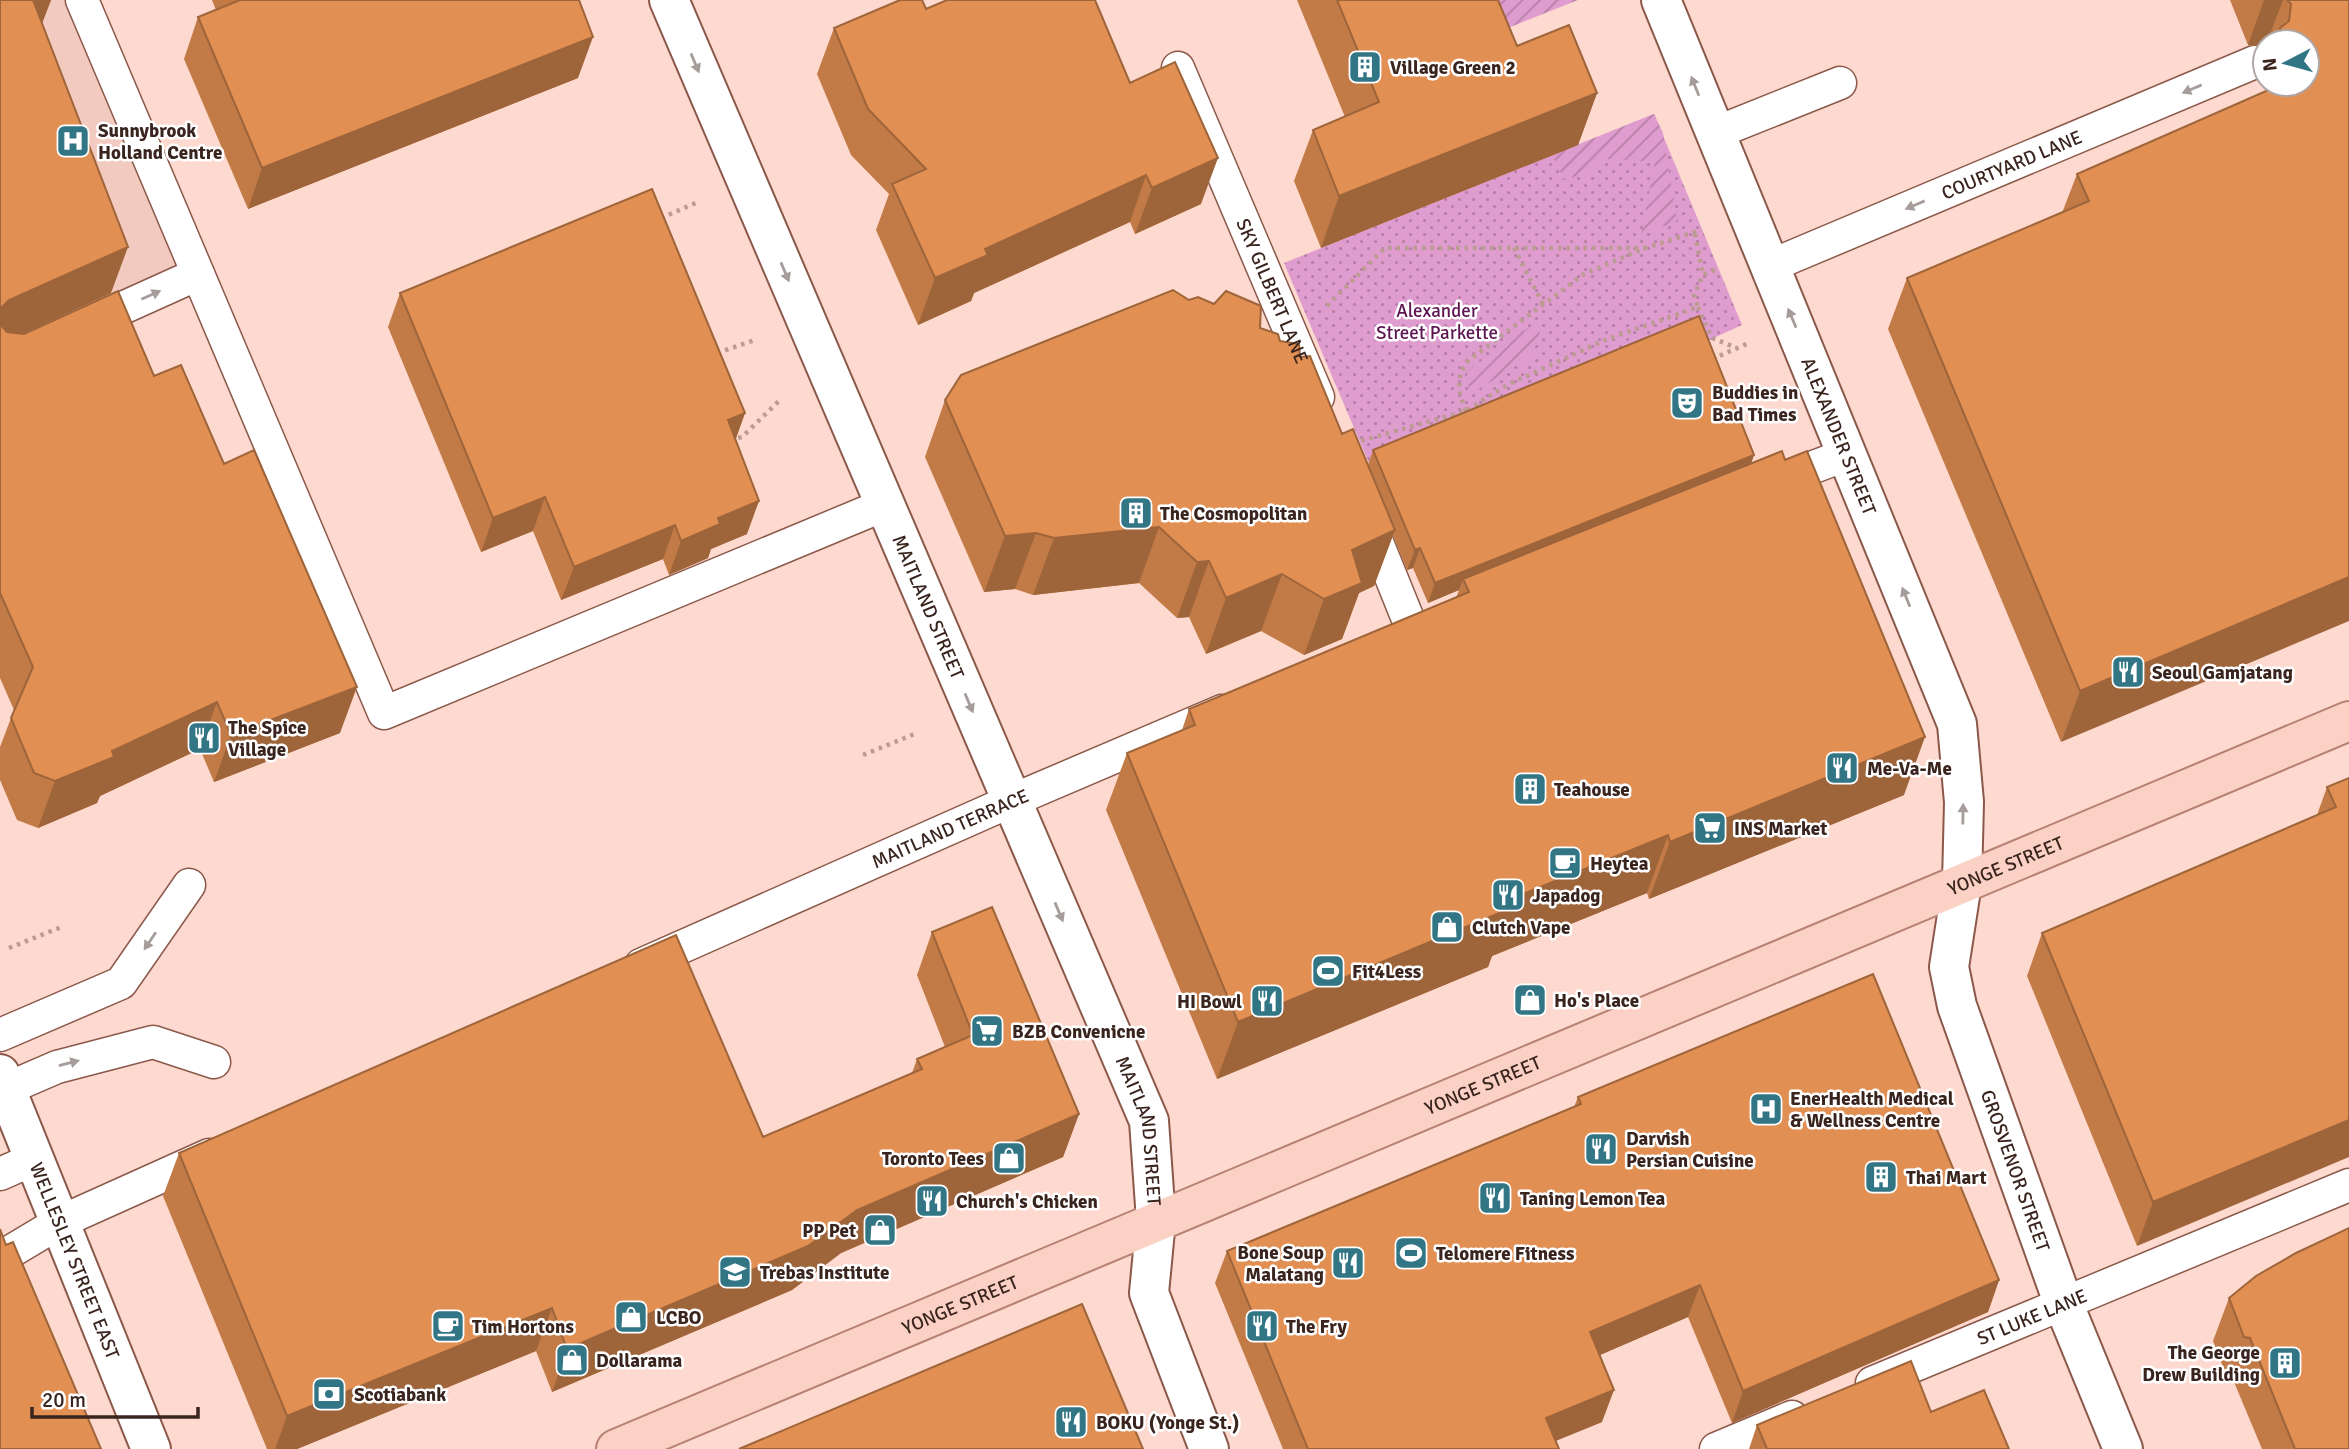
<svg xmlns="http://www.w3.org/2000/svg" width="2349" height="1449" viewBox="0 0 2349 1449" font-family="Signika,sans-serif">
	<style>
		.built { fill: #f2cabf }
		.park { fill: url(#park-dots) }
		.garden { fill: url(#garden-furrows) }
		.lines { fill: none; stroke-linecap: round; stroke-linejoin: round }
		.lane-casing { stroke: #8b584a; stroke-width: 35 }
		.street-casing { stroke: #8b584a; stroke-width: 42 }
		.secondary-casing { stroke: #8b584a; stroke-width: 42 }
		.primary-casing { stroke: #b68072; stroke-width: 42 }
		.path { stroke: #bb9b92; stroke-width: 4.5; stroke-dasharray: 3.5 5; stroke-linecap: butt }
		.lane { stroke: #fff; stroke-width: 32 }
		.street { stroke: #fff; stroke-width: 38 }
		.secondary { stroke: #fff; stroke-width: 38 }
		.primary { stroke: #fbd1c5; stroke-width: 38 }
		.wall { fill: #c27b47 }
		.shaded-wall { fill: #9e643a }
		.building { fill: #e18f53; stroke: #9e643a; stroke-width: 2 }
		.oneway { fill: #a69c9a }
		.labels { text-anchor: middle; stroke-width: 5; stroke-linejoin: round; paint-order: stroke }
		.poi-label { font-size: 19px; font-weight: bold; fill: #3a241e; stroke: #fff; text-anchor: start }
		.street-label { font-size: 19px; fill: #3a241e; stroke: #fff }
		.park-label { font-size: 19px; fill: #5c1550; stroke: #fff }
	</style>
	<defs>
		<pattern id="park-dots" width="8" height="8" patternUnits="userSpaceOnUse" patternTransform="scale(1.75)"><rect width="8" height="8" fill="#df9ccf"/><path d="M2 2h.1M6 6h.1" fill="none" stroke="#b67fa7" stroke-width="1.8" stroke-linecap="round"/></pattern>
		<pattern id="garden-furrows" width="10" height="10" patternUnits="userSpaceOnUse" patternTransform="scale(1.75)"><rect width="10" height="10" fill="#df9ccf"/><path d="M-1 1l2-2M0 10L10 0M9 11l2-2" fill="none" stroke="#b67fa7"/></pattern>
	</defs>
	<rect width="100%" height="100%" fill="#fed9cf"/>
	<path class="built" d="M0,0H85L206,282L0,373Z"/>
	<path class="park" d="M1654,114L1742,325L1696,346L1371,468L1284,263Z"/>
	<path class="garden" d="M1486,0H1578L1498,32Z
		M1654,114L1663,133L1677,221L1641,235L1655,162L1607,159L1586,174L1564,179L1552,155Z
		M1545,316L1532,356L1469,395L1467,371Z"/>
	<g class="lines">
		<defs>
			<g id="lane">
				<path d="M82,0L384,713L884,505"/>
				<path id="s1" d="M1178,68L1318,397"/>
				<path d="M1715,133L1840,83"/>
				<path id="s2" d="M1770,266L2255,62"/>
				<path d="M87,324L198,274"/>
				<path d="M1774,482L1848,454"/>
				<path d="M1368,520L1412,629"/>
				<path id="s3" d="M641,965L1011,801L1222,711"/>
				<path d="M0,1035L121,983L189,885"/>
				<path d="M6,1089L57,1067L153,1042L214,1062"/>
				<path d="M0,1174L34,1159"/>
				<path d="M0,1258L60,1222L209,1155"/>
				<path id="s4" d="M1872,1383L2349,1185"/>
				<path d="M1716,1449L1792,1417"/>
			</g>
			<g id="street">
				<path id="s5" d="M669,0L1149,1121L1156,1220L1149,1293L1209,1449"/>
				<path id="s6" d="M1661,0L1957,724L1964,802L1962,883L1949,967L1957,1006L2064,1305L2123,1449"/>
			</g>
			<g id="secondary">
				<path id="s7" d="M0,1074L151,1449"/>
			</g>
			<g id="primary">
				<path id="s8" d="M616,1449L2349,721"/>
			</g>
		</defs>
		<use href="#lane" class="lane-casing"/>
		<use href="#street" class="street-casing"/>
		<use href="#secondary" class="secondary-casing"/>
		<use href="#primary" class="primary-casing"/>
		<path class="path" d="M661,218L698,202
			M1695,234L1703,275
			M1514,248L1543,304
			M1327,306L1385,248H1645
			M1698,307L1712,338L1737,348
			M717,353L755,340
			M1712,359L1749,343
			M1466,411C1458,393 1455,375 1469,360L1584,274L1645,248L1701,230
			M730,440L742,437L780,400
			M1353,443L1466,411L1507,385L1605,340L1698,307L1694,295L1703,275L1719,268
			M863,755L917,733
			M9,948L64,926"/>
		<use href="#lane" class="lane"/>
		<use href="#street" class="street"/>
		<use href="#secondary" class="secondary"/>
		<use href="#primary" class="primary"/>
	</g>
	<path class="wall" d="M0,0H51L42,23L111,293L22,334L154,376L340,733L214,782L200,749L100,796L97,803L38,828L17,820L0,780V747L14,710L0,678Z
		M212,0H579L578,78L248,209L184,59L198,17L216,10Z
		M1297,0H1498L1517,46L1597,93L1578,145L1321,248L1294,181L1313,130L1345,117Z
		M2230,0H2349L2061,742L1888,329L1907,278L2062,213L2077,174L2267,91L2262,79L2265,70V84H2307V42H2265V47L2248,45Z
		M926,9L1130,83L1201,204L1135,234L1130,222L974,293L971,301L918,325L876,230L889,194L851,155L817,74L834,28Z
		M400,293L745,413L735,440L747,534L711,549L708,558L669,575L663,559L561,600L533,531L481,552L388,327Z
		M1189,300L1260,328L1280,341L1300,357L1342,434L1368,465L1373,450L1754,455L1751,463L1904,795L1649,899L1647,893L1492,956L1488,967L1217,1079L1106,810L1127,753L1182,730L1189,709L1456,598L1459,590L1428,603L1413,568L1407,570L1393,535L1374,586L1359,593L1342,639L1304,655L1261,631L1206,654L1189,617L1177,618L1139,583L1033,595L1015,589L984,592L925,457L945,400Z
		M2349,778L2137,1246L2027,976L2042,933L2317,815L2327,787Z
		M932,932L1079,1114L1063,1157L841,1253L792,1290L552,1392L536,1351L297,1449H267L163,1196L179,1153L763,1137L912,1073L917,1059L945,1047L917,975Z
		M1578,1097L1999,1280L1988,1312L1732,1423L1688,1317L1600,1355L1602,1422L1555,1441L1559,1449H1283L1215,1283L1227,1251L1574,1107Z
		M2229,1298L2349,1449H2262L2234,1382L2228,1380L2213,1341Z
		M1931,1412L2009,1449H1749L1757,1425Z"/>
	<path class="shaded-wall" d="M31,0H51L38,34Z
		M2264,0H2283L2267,42H2265V47L2248,45Z
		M593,37L578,78L248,209L262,168Z
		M1597,93L1578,145L1321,248L1339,196Z
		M1218,158L1201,204L1135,234L1152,188Z
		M1146,175L1130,222L974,293L971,301L918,325L935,278L985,249Z
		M128,247L111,293L0,344V312L2,307L9,300Z
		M745,413L733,447L728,420Z
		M1754,455L1747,475L1463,579L1459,590L1428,603L1435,583Z
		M545,497L533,531L481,552L493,518Z
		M759,501L747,534L711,549L708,558L669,575L681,541L718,518Z
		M675,525L663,559L561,600L574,567Z
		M1159,527L1139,583L1033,595L1054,538Z
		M1395,530L1374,586L1359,593L1342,639L1304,655L1324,599L1352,550Z
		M1036,533L1015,589L984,592L1005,536Z
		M1420,548L1413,568L1407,570L1415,550Z
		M1209,561L1189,617L1177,618L1197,562Z
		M1282,574L1261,631L1206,654L1226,598Z
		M2349,577V621L2061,742L2080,691Z
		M357,687L340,733L214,782L231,735Z
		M217,702L200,749L100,796L97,803L38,828L55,781L112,751Z
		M1925,737L1904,795L1649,899L1670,842Z
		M1668,835L1647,893L1492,956L1488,967L1217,1079L1238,1022L1506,901Z
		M1079,1114L1063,1157L841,1253L792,1290L552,1392L567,1349L857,1210Z
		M2349,1120V1157L2137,1246L2153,1202Z
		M1999,1280L1988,1312L1732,1423L1743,1391Z
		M1700,1285L1688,1317L1579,1364L1590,1332Z
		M552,1308L536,1351L297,1449H275L287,1416Z
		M1614,1390L1602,1422L1536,1449L1546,1418Z"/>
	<path class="building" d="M0,0H33L128,247L9,300L2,307L0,324L7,332L24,334L118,291L154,376L181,365L224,464L254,450L357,687L231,735L217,702L112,751L114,757L55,781L34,773L11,718L33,667L0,593Z
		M240,0H579L593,37L262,168L198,17Z
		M900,0H922L926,9L947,0H1095L1130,83L1175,62L1218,158L1152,188L1146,175L985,249L988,255L935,278L892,184L926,169L868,109L834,28Z
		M1337,0H1498L1517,46L1569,25L1597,93L1339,196L1313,130L1379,102Z
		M2287,0H2349V577L2080,691L1907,278L2089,201L2077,174L2282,84H2307V42H2286L2280,28L2289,21L2291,4Z
		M652,189L745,413L728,420L759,501L718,518L720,524L681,541L675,525L574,567L545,497L493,518L400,293Z
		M1173,290L1189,300L1198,297L1214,304L1226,291L1261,306L1260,328L1278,334L1280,341L1299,344L1300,357L1310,356L1342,434L1353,429L1395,530L1352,550L1362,583L1324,599L1282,574L1226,598L1209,561L1197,562L1159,527L1054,538L1036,533L1005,536L945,400L961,375Z
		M1699,316L1754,455L1435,583L1420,548L1415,550L1373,450Z
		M1782,451L1785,460L1807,451L1925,737L1670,842L1668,835L1506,901L1509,909L1238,1022L1127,753L1195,725L1189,709L1469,592L1463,579Z
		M2349,778V1120L2153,1202L2042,933L2336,807L2327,787Z
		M992,907L1079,1114L857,1210L808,1246L567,1349L552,1308L287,1416L179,1153L676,935L763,1137L922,1069L917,1059L973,1035L932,932Z
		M1873,974L1999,1280L1743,1391L1700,1285L1590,1332L1614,1390L1546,1418L1559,1449H1308L1227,1251L1581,1104L1578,1097Z
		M2349,1228V1449H2295L2250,1338L2244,1337L2229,1298L2256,1276L2296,1253Z
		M0,1229L6,1245L13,1242L101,1449H0Z
		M1082,1304L1143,1449H739Z
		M1911,1361L1931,1412L1984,1390L2009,1449H1767L1757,1425Z"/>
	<defs><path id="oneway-solid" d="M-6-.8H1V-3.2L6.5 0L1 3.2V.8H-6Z" transform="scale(1.75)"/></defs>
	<g class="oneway">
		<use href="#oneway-solid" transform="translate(695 63) rotate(67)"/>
		<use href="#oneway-solid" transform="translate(1695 86) rotate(-112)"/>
		<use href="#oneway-solid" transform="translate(2192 89) rotate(157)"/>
		<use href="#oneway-solid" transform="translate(1915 205) rotate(157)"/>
		<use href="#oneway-solid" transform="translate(785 272) rotate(67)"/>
		<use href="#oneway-solid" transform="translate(151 295) rotate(-24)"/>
		<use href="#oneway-solid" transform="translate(1792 318) rotate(-113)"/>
		<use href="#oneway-solid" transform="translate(1906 597) rotate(-112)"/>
		<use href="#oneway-solid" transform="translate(969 703) rotate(67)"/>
		<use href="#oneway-solid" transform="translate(1963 814) rotate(-89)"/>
		<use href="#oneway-solid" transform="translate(1059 912) rotate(67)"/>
		<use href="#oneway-solid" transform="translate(150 941) rotate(124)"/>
		<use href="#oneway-solid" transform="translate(69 1063) rotate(-14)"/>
	</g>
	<defs>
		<symbol id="building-square" viewBox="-11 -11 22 22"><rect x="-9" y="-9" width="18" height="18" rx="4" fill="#327686" stroke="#fff"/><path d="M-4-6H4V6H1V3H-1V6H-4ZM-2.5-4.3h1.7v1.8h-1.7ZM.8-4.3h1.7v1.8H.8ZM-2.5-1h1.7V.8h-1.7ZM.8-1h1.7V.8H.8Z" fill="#fff"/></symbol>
		<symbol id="hospital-square" viewBox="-11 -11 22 22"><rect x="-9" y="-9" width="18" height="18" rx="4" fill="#327686" stroke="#fff"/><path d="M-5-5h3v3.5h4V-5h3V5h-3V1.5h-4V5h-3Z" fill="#fff"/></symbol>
		<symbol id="theatre-square" viewBox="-11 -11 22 22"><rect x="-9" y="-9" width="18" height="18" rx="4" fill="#327686" stroke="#fff"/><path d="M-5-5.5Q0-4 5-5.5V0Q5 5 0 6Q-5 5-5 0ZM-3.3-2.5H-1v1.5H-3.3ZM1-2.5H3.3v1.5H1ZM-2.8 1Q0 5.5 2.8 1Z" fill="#fff"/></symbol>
		<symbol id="restaurant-square" viewBox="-11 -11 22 22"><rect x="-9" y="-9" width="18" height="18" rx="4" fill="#327686" stroke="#fff"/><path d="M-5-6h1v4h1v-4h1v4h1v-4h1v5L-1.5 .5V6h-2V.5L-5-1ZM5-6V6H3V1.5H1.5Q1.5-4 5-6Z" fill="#fff"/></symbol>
		<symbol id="supermarket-square" viewBox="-11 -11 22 22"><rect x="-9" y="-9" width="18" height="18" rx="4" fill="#327686" stroke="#fff"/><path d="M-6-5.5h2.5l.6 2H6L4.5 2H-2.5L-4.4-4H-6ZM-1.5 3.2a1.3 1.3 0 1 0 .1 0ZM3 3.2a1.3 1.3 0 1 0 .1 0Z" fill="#fff"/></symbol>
		<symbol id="cafe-square" viewBox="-11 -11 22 22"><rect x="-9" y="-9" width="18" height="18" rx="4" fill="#327686" stroke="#fff"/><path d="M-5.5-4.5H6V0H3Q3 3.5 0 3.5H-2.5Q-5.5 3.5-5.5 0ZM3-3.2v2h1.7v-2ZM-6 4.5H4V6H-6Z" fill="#fff"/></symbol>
		<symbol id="shop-square" viewBox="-11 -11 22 22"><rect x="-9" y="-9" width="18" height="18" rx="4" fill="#327686" stroke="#fff"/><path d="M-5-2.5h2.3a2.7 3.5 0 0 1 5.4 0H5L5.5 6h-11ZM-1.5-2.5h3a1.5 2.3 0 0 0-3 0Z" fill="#fff"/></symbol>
		<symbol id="stadium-square" viewBox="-11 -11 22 22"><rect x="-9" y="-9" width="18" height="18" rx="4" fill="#327686" stroke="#fff"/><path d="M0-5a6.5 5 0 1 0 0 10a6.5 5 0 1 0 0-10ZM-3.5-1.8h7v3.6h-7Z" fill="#fff"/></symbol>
		<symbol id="university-square" viewBox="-11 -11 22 22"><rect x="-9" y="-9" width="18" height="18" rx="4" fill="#327686" stroke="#fff"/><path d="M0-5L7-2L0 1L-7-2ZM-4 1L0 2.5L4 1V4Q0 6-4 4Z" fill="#fff"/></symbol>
		<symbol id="bank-square" viewBox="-11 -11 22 22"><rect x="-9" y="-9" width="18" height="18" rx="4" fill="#327686" stroke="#fff"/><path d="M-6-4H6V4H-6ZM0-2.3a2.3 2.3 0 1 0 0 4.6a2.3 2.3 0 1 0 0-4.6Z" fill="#fff"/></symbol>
	</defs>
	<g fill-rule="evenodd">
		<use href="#building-square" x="1346" y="48" width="38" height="38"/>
		<use href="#hospital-square" x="54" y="122" width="38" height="38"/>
		<use href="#theatre-square" x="1668" y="384" width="38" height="38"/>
		<use href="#building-square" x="1117" y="494" width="38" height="38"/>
		<use href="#restaurant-square" x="2109" y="653" width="38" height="38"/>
		<use href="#restaurant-square" x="185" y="719" width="38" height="38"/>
		<use href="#restaurant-square" x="1823" y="749" width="38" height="38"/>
		<use href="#building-square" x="1511" y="770" width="38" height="38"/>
		<use href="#supermarket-square" x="1691" y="809" width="38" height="38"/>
		<use href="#cafe-square" x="1546" y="844" width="38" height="38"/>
		<use href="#restaurant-square" x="1489" y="876" width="38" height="38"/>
		<use href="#shop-square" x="1428" y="908" width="38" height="38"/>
		<use href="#stadium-square" x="1309" y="952" width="38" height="38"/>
		<use href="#shop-square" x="1511" y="981" width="38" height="38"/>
		<use href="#restaurant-square" x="1248" y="982" width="38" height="38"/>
		<use href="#supermarket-square" x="968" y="1012" width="38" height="38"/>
		<use href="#hospital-square" x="1747" y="1090" width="38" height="38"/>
		<use href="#restaurant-square" x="1582" y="1130" width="38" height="38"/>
		<use href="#shop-square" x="990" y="1139" width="38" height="38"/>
		<use href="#building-square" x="1862" y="1158" width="38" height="38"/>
		<use href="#restaurant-square" x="1476" y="1179" width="38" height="38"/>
		<use href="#restaurant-square" x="913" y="1182" width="38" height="38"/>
		<use href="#shop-square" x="861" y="1211" width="38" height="38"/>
		<use href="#stadium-square" x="1392" y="1234" width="38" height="38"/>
		<use href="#restaurant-square" x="1329" y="1244" width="38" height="38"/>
		<use href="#university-square" x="716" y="1253" width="38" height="38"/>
		<use href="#shop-square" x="612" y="1298" width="38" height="38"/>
		<use href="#cafe-square" x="429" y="1307" width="38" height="38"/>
		<use href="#restaurant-square" x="1243" y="1307" width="38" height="38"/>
		<use href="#shop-square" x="553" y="1341" width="38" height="38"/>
		<use href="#building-square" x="2266" y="1344" width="38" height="38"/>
		<use href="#bank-square" x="310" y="1375" width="38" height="38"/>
		<use href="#restaurant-square" x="1052" y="1403" width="38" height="38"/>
	</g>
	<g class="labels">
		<g class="poi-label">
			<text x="1390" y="74">Village Green 2</text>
			<text x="98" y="137">Sunnybrook<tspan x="98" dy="22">Holland Centre</tspan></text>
			<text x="1712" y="399">Buddies in<tspan x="1712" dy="22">Bad Times</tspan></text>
			<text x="1160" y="520">The Cosmopolitan</text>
			<text x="2152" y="679">Seoul Gamjatang</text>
			<text x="228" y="734">The Spice<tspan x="228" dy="22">Village</tspan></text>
			<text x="1867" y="775">Me-Va-Me</text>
			<text x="1554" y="796">Teahouse</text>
			<text x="1734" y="835">INS Market</text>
			<text x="1590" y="870">Heytea</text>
			<text x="1532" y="902">Japadog</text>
			<text x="1472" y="934">Clutch Vape</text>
			<text x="1352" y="978">Fit4Less</text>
			<text x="1554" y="1007">Ho's Place</text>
			<text x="1242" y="1008" text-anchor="end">HI Bowl</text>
			<text x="1012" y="1038">BZB Convenicne</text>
			<text x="1790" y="1105">EnerHealth Medical<tspan x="1790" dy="22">&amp; Wellness Centre</tspan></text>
			<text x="1626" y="1145">Darvish<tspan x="1626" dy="22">Persian Cuisine</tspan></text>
			<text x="984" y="1165" text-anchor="end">Toronto Tees</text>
			<text x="1906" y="1184">Thai Mart</text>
			<text x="1520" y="1205">Taning Lemon Tea</text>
			<text x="956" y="1208">Church's Chicken</text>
			<text x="856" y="1237" text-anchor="end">PP Pet</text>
			<text x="1324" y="1259" text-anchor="end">Bone Soup<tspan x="1324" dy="22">Malatang</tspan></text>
			<text x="1436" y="1260">Telomere Fitness</text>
			<text x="760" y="1279">Trebas Institute</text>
			<text x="656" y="1324">LCBO</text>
			<text x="472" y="1333">Tim Hortons</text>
			<text x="1286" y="1333">The Fry</text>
			<text x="2260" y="1359" text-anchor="end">The George<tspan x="2260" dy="22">Drew Building</tspan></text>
			<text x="596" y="1367">Dollarama</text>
			<text x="354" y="1401">Scotiabank</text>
			<text x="1096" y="1429">BOKU (Yonge St.)</text>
		</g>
		<g class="street-label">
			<text dy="7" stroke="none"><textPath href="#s2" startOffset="262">COURTYARD LANE</textPath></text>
			<text dy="7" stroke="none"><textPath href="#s1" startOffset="242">SKY GILBERT LANE</textPath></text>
			<text dy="7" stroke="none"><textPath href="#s6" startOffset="471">ALEXANDER STREET</textPath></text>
			<text dy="7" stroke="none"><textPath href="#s5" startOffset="660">MAITLAND STREET</textPath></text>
			<text dy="7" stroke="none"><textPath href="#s3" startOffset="338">MAITLAND TERRACE</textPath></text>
			<text dy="7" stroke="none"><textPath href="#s8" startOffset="1507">YONGE STREET</textPath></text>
			<text dy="7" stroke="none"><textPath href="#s8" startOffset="940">YONGE STREET</textPath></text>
			<text dy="7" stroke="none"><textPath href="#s5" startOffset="1227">MAITLAND STREET</textPath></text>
			<text dy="7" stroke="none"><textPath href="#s6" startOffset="1241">GROSVENOR STREET</textPath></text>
			<text dy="7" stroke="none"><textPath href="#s7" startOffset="201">WELLESLEY STREET EAST</textPath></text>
			<text dy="7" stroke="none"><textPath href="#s8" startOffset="373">YONGE STREET</textPath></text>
			<text dy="7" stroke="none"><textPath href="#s4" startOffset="173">ST LUKE LANE</textPath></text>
		</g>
		<g class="park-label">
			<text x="1437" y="317">Alexander<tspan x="1437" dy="22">Street Parkette</tspan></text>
		</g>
	</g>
	<g transform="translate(2286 63) rotate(264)"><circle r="33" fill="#ffffff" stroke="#b0a7a5" stroke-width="2"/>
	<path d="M0-5L12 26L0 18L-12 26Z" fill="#327686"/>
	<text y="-10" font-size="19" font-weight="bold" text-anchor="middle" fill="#3a241e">N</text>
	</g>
	<path d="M32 1407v10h166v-10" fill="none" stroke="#3a241e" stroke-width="3.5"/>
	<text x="42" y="1407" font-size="21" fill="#3a241e" stroke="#ffffff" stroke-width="5" paint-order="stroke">20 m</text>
</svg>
